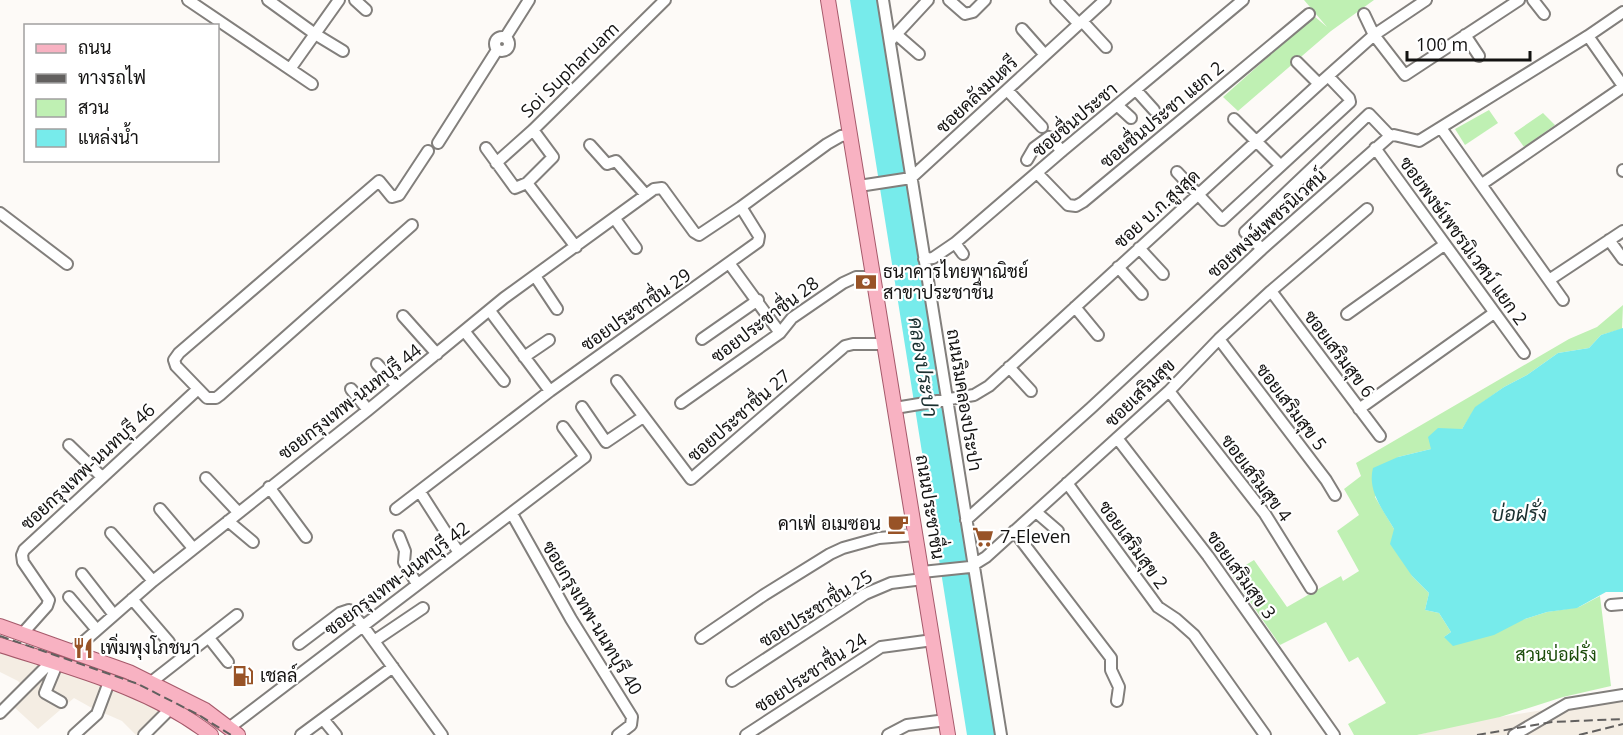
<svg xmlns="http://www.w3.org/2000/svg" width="1623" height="735" viewBox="0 0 1623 735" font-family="'Open Sans',Sarabun,sans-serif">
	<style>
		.built { fill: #f4ede3 }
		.green { fill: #bff0b3 }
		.water { fill: #77ebeb }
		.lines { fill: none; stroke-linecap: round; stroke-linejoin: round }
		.minor-casing { stroke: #827f7c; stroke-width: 14 }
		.major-casing { stroke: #a5596a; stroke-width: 16 }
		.minor { stroke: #fff; stroke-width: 10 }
		.major { stroke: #f8b2c2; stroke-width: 14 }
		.rail { stroke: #62605f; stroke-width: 2; stroke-dasharray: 9 4.5; stroke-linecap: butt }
		.labels { text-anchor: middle; stroke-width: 4.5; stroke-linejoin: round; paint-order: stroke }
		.street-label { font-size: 18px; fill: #131211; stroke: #fff }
		.poi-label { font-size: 18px; fill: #131211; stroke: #fff; text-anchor: start }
		.park-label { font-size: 18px; fill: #1b4c0a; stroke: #fff }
		.water-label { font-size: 20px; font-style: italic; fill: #1a3030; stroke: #fff }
	</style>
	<rect width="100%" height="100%" fill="#fdfaf7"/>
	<path class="built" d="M0,650L123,691L165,712L139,735H136L122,721L90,707L74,698L38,729L14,707L28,692L18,681L0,672Z
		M1623,701V735H1417L1480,720L1543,710Z"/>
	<path class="green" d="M1304,0H1374L1331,31L1238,111L1223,97L1314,16L1327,27Z
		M1489,110L1498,123L1465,145L1455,129Z
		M1543,113L1555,125L1524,147L1514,133Z
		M1623,305L1622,329L1601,335L1589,348L1558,353L1527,375L1504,387L1476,407L1462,429L1431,449L1398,457L1375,497L1394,529L1412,576L1429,593L1425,610L1439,613L1451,632L1444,637L1525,619L1547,612L1579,607L1600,596L1611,686L1563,697L1500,717L1417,735H1354L1348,724L1386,703L1358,657L1349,662L1326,622L1280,645L1231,574L1254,560L1287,607L1341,576L1343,581L1359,571L1337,531L1359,515L1344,489L1361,476L1356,463L1569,339L1597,327Z"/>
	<path class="water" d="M850,0H877L995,735H967Z
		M1623,328V592H1606L1577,608L1547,612L1525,619L1494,635L1453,646L1444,637L1451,632L1439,613L1425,610L1429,593L1412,576L1390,544L1394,529C1383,510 1367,491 1373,468L1398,457L1431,449L1428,437L1438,428L1462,429L1475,407L1504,387L1527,375L1558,353L1589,348L1601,335Z"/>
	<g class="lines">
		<defs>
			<path id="minor" d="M188,0L312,84
				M268,0L315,34L343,51
				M355,0L366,10
				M883,0L1001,735
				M949,0L965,14L973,12L985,0
				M1056,0L1079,24
				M1533,0L1544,14
				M1364,14L1374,35L1405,75L1519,0
				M1082,21L1106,47
				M1022,29L1045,55
				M896,34L919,54
				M1465,35L1479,56
				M1588,36L1623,86
				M495 44a7 7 0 1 1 14 0a7 7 0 1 1-14 0Z
				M505,38L529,0
				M890,41L928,0
				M1297,62L1319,84
				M290,69L339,0
				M1007,90L1042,127
				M1136,90L1154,110
				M1118,106L1131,118
				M1234,119L1280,165
				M1441,128L1563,300
				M533,130L553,157L527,183L576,247
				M438,143L497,50
				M590,145L607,164L616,161L646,195
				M486,148L515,188L527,183
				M1375,148L1524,353
				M1027,160L1034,148L1049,137L1062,151
				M496,163L533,130L665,0
				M1623,171V170
				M1177,172L1222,220L1350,102L1349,98L1328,76
				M1037,173L1068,205L1076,206L1083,202L1309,14
				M1482,184L1623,87
				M859,186L911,178L1105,0
				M0,213L67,264
				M615,219L636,248
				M412,225L220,395L216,398H207L176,366L174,360L179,353L379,181L392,197L399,195L428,151
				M1609,240L1623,259
				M955,243L963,254
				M1139,248L1163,274
				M1262,249L1245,232L1369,114L1390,136
				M924,259L933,258L955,243L1062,151L1243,0
				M729,263L780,333
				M1118,267L1142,294
				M535,276L557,309
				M1549,280L1623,231
				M1271,291L1380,436
				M1075,307L1098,335
				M490,311L550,391
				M1347,314L1444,245
				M403,316L437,354
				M465,332L504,381
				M702,339L758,300
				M1219,339L1326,480L1335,495
				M524,357L549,340
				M377,364L397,386
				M1009,367L1031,391
				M617,381L691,479L845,346L853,344H885
				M351,389L368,410
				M1169,391L1265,514L1311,588
				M681,403L780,333L792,318L843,283L856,277H874
				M582,407L606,442L643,417
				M895,408L974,395L989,386L1319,84L1374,35L1426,0
				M1359,409L1494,313
				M1117,438L1208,556L1334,735
				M69,445L102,477
				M206,478L238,512
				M1067,483L1158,607L1176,619L1194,635L1265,735
				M269,487L306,537
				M420,492L459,553
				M160,509L193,548
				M396,509L550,391L758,242L759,236L741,207L827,144L841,136L850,135
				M1036,512L1058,531
				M512,514L571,619L632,717L631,725L618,735
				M966,520L1091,408L1262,249L1390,136L1394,135L1419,141L1588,36L1623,12
				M228,521L253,542
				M1014,531L1111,658V670L1119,687L1117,701
				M111,533L153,581
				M399,536L405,551L404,562L417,584
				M922,572L970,567L986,557L1169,391L1219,339L1271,291L1367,209
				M82,574L114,615
				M69,597L97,630
				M132,599L169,642
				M1611,605L1623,604
				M22,634L47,606L49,600L23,562L22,555L24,550L198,389
				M209,638L228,662
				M701,638L764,595L830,554L843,548L879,538L916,535
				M374,641L423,608
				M299,644L340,613L349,610L363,626L442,735
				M73,651L153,581L368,410L504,298L654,189L662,188L694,232L699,235L741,207
				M57,664L45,693L61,702
				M732,681L865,594L891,583L923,579
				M150,683L237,615
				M0,713L51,662
				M323,719L336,735
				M229,728L585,457L563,427
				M74,735L97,714L109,682
				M144,735L170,709
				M301,735L393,667
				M746,735L881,647L933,640
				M888,735L907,725L946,720
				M1514,735L1567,704L1623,695"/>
			<path id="major" d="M828,0L948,735
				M0,626L129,672L205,710L238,735
				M0,645C71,668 151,688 211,735"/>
		</defs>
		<use href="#minor" class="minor-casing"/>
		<use href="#major" class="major-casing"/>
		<use href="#minor" class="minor"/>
		<use href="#major" class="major"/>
		<path class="rail" d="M0,636L138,684L197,714L231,735
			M1477,735L1552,722L1623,719
			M1579,735L1623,724"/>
	</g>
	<defs>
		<symbol id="bank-bare" viewBox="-9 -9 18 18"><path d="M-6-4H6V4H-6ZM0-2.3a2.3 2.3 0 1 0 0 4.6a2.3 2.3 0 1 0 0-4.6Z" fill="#985327" stroke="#fff" stroke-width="2.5" paint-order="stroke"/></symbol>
		<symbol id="cafe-bare" viewBox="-9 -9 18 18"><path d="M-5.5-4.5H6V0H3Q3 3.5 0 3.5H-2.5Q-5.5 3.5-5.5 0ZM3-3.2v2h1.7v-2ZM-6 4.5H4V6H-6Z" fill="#985327" stroke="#fff" stroke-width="2.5" paint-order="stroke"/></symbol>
		<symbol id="supermarket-bare" viewBox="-9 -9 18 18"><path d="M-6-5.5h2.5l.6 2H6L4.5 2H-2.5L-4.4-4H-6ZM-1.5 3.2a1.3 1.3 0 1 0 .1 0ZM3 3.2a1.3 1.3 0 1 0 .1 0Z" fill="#985327" stroke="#fff" stroke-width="2.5" paint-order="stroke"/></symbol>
		<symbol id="restaurant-bare" viewBox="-9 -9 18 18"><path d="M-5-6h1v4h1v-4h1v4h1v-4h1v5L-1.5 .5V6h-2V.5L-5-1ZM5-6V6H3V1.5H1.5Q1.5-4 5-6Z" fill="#985327" stroke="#fff" stroke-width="2.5" paint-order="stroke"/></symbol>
		<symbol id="fuel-bare" viewBox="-9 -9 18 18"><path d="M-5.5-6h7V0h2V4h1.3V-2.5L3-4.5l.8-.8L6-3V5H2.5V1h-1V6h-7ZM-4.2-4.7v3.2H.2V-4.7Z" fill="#985327" stroke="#fff" stroke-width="2.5" paint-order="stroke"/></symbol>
	</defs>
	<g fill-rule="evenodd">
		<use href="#bank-bare" x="851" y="267" width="30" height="30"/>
		<use href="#cafe-bare" x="883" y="509" width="30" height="30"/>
		<use href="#supermarket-bare" x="968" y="522" width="30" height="30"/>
		<use href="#restaurant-bare" x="68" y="633" width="30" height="30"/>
		<use href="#fuel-bare" x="228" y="661" width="30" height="30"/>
	</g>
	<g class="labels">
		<g class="street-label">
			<text transform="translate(570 70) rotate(-44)" y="6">Soi Supharuam</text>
			<text transform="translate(977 95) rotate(-43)" y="6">ซอยคลังมนตรี</text>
			<text transform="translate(1162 115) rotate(-40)" y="6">ซอยชื่นประชา แยก 2</text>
			<text transform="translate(1075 120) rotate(-40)" y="6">ซอยชื่นประชา</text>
			<text transform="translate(1157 209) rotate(-42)" y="6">ซอย บ.ก.สูงสุด</text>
			<text transform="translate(1267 224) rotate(-42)" y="6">ซอยพงษ์เพชรนิเวศน์</text>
			<text transform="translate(1463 241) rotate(54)" y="6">ซอยพงษ์เพชรนิเวศน์ แยก 2</text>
			<text transform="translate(636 310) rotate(-35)" y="6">ซอยประชาชื่น 29</text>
			<text transform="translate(765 320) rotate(-37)" y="6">ซอยประชาชื่น 28</text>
			<text transform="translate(1339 354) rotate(53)" y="6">ซอยเสริมสุข 6</text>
			<text transform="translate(1140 393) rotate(-44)" y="6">ซอยเสริมสุข</text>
			<text transform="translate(964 400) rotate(81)" y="6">ถนนริมคลองประปา</text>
			<text transform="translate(350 402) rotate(-38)" y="6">ซอยกรุงเทพ-นนทบุรี 44</text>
			<text transform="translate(1291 407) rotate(53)" y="6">ซอยเสริมสุข 5</text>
			<text transform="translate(739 416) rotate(-41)" y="6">ซอยประชาชื่น 27</text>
			<text transform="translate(88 467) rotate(-43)" y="6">ซอยกรุงเทพ-นนทบุรี 46</text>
			<text transform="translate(1256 478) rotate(53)" y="6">ซอยเสริมสุข 4</text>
			<text transform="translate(930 507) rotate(81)" y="6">ถนนประชาชื่น</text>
			<text transform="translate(1133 545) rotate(54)" y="6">ซอยเสริมสุข 2</text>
			<text transform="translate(1241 575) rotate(54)" y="6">ซอยเสริมสุข 3</text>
			<text transform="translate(397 579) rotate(-37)" y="6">ซอยกรุงเทพ-นนทบุรี 42</text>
			<text transform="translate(816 609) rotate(-32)" y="6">ซอยประชาชื่น 25</text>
			<text transform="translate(592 618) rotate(59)" y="6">ซอยกรุงเทพ-นนทบุรี 40</text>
			<text transform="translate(811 673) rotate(-33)" y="6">ซอยประชาชื่น 24</text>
		</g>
		<g class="poi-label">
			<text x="883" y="278">ธนาคารไทยพาณิชย์<tspan x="883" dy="21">สาขาประชาชื่น</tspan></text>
			<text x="881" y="530" text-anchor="end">คาเฟ่ อเมซอน</text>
			<text x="1000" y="543">7-Eleven</text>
			<text x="100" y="654">เพิ่มพุงโภชนา</text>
			<text x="260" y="682">เชลล์</text>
		</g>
		<g class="park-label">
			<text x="1556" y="661">สวนบ่อฝรั่ง</text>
		</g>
		<g class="water-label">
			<text transform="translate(923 367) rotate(81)" y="7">คลองประปา</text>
			<text x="1519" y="521">บ่อฝรั่ง</text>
		</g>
	</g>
	<rect x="24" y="24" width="195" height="138" fill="#ffffff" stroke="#a1a0a0" stroke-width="1.5"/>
	<rect x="36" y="44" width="30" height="9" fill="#f8b2c2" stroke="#a1a0a0" stroke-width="1.5"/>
	<text x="78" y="54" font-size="18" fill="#131211">ถนน</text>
	<rect x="36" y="74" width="30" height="9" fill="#62605f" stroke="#a1a0a0" stroke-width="1.5"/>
	<text x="78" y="84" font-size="18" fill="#131211">ทางรถไฟ</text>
	<rect x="36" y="99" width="30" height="18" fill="#bff0b3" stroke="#a1a0a0" stroke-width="1.5"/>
	<text x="78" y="114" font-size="18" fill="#131211">สวน</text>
	<rect x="36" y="129" width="30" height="18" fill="#77ebeb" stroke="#a1a0a0" stroke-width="1.5"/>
	<text x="78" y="144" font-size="18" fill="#131211">แหล่งน้ำ</text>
	<path d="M1407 51v9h123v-9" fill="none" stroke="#131211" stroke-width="3"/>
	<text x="1416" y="51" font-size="18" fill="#131211" stroke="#ffffff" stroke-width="4.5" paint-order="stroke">100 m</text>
</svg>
